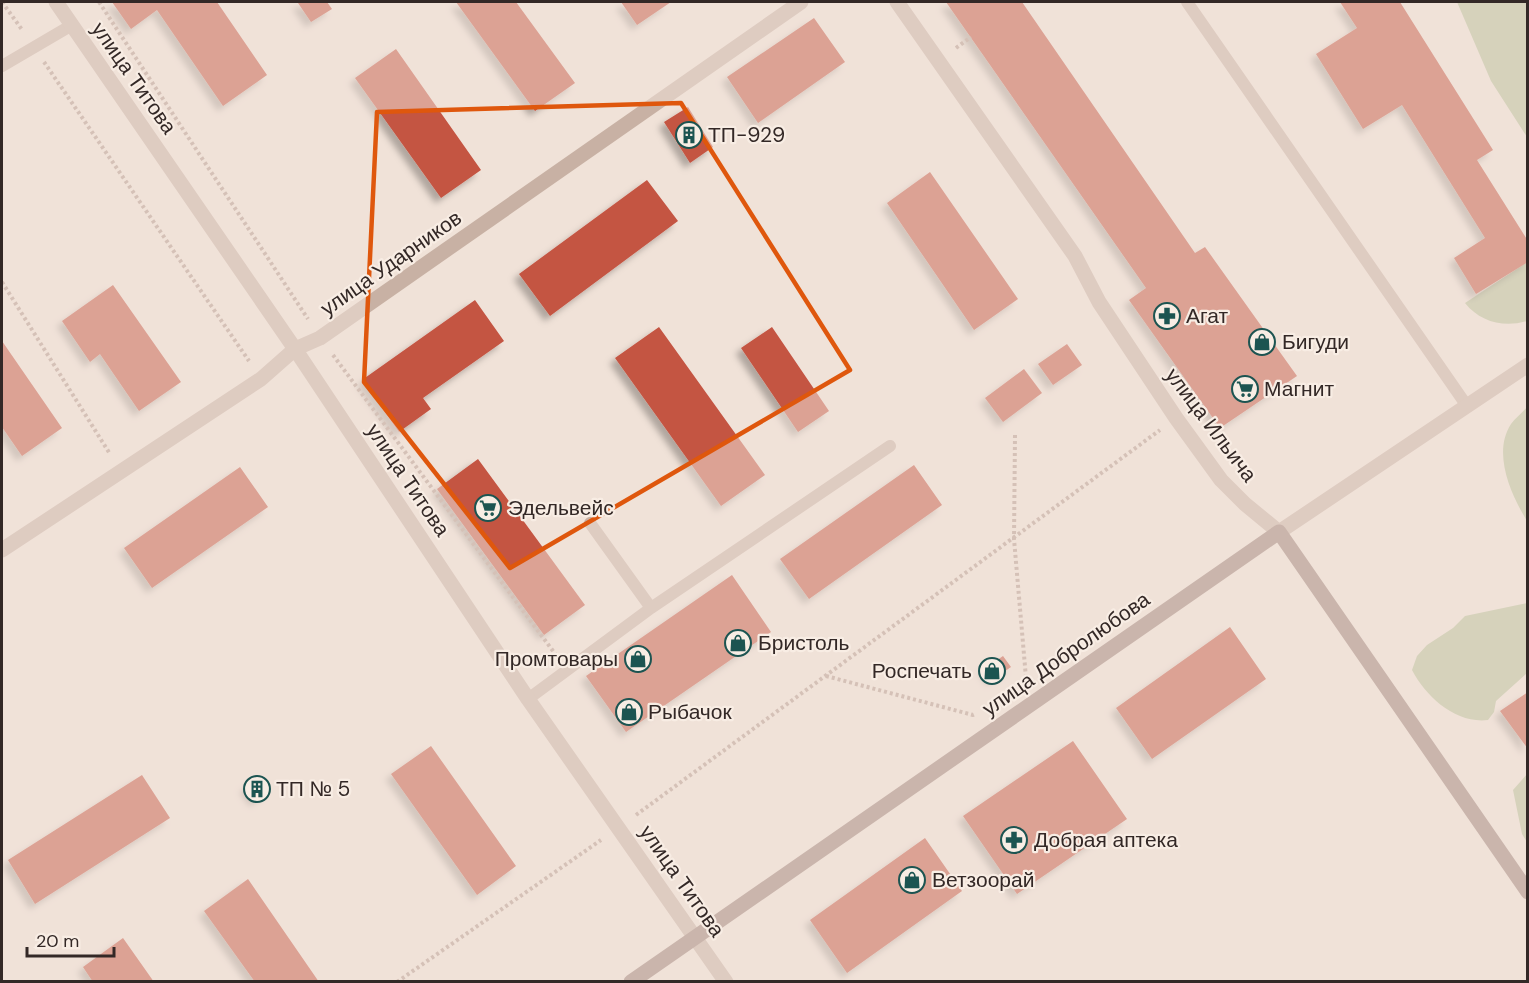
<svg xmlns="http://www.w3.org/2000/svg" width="1529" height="983" viewBox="0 0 1529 983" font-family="'DM Sans',sans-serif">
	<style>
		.green { fill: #b6bf98 }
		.building { fill: #c45442; filter: url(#shadow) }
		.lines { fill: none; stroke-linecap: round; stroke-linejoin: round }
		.path { stroke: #b39a8e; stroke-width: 4; stroke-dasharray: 3 3; stroke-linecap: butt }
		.lane { stroke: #c8b1a4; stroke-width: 12 }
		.street { stroke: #c8b1a4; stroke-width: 15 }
		.secondary { stroke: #9b7f76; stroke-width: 15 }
		.marked { fill: none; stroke: #df570d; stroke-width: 4.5; stroke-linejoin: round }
		.labels { text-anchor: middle; stroke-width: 4.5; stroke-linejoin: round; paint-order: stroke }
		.street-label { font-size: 21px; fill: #332826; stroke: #f8ede4 }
		.poi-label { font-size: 21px; fill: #332826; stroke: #f8ede4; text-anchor: start }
	</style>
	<defs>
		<filter id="shadow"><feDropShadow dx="-5.5" dy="5.5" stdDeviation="3" flood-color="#0004"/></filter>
	</defs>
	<rect width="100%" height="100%" fill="#f0e2d8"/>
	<path class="green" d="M1457,2H1527V137L1491,81Z
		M1527,262V321C1504,328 1480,322 1465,303Z
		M1527,407V521C1511,495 1492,453 1511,424C1515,418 1522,413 1527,407Z
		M1527,603V673L1496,701L1494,712L1488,720C1456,724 1426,697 1412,670L1417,656L1427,645L1453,628L1465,616Z
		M1527,774V842L1522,834L1513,790Z"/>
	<path class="building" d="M112,2H217L267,75L223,106L157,10L131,29Z
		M300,2H327L332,9L311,22L298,3Z
		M456,2H516L575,83L535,111Z
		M621,2H671L637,25Z
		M946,2H1022L1195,253L1205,247L1297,376L1220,428L1129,300L1146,288Z
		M1340,2H1400L1493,150L1477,160L1528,241V262L1476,294L1454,258L1485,238L1402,105L1363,129L1316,54L1357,28Z
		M814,18L845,62L758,123L727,77Z
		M396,49L481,170L441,198L355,78Z
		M688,107L713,147L690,163L664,122Z
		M930,172L1018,299L974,330L887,203Z
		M647,180L678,221L550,316L519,274Z
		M113,285L181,382L139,411L100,354L90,362L62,321Z
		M475,300L504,341L423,398L431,409L399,432L362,380Z
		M659,327L765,475L721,506L615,358Z
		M772,327L829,411L798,432L741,348Z
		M2,341L62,428L22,456L2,427Z
		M1067,344L1082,365L1053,385L1038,364Z
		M1024,369L1042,393L1003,422L985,398Z
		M478,459L585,605L544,635L437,489Z
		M914,465L942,505L809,599L780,559Z
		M240,467L268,507L152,588L124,548Z
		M732,575L771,632L626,732L586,676Z
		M1230,627L1266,679L1152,759L1116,708Z
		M1003,656L1011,667L992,680L984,669Z
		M1528,692V749L1500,711Z
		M1073,741L1127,819L1017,894L963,816Z
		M431,746L516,866L477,895L391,774Z
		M142,775L170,818L35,904L8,860Z
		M260,777L270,790L255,801L245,787Z
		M925,838L962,891L847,973L810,920Z
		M248,879L319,982H255L204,911Z
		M123,938L154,982H93L83,967Z"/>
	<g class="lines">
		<path class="path" d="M2,2L23,31
			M99,2L308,319
			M956,48L971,37
			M44,62L249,361
			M2,282L110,454
			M333,355L556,655
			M1015,435L1014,539L1026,678
			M826,676L973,715L975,714
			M636,815L1160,430
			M397,982L601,840"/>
		<path class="lane" d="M1187,2L1467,406
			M2,66L72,25
			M651,608L890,446
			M528,699L651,608L590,523"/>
		<path class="street" d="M56,2L295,349L528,699L726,982
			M897,2L1075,256L1099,302L1176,418L1221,480L1245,504L1279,532L1528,365
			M2,550L261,379L295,349L320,338L801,2"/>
		<path class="secondary" d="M631,982L1279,532L1528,892"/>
	</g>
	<path d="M0 0H1529V983H0ZM681,103L850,370L510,568L364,382L377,112Z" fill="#f0e2d8" fill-opacity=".55" fill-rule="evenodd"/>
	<path class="marked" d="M681,103L850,370L510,568L364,382L377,112Z"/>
	<defs>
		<symbol id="building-ring" viewBox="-11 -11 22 22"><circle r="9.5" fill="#f8ede4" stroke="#1c5451" stroke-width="1.5"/><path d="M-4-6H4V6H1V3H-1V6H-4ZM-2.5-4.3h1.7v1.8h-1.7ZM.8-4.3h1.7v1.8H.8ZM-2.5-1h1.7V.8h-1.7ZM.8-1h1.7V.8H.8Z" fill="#1c5451"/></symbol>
		<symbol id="pharmacy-ring" viewBox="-11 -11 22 22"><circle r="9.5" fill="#f8ede4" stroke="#1c5451" stroke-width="1.5"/><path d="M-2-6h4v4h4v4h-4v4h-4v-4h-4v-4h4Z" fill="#1c5451"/></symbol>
		<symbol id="shop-ring" viewBox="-11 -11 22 22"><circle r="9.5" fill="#f8ede4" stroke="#1c5451" stroke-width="1.5"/><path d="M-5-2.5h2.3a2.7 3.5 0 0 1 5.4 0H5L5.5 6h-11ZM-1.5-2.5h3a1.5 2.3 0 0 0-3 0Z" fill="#1c5451"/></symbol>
		<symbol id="supermarket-ring" viewBox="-11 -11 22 22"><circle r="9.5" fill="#f8ede4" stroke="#1c5451" stroke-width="1.5"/><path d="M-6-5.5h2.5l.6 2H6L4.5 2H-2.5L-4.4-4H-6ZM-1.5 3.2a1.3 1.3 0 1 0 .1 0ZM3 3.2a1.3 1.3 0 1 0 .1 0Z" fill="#1c5451"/></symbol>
	</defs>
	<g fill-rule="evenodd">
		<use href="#building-ring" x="674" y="120" width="30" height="30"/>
		<use href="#pharmacy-ring" x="1152" y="301" width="30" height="30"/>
		<use href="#shop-ring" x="1247" y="327" width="30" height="30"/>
		<use href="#supermarket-ring" x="1230" y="374" width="30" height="30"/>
		<use href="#supermarket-ring" x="473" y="493" width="30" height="30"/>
		<use href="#shop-ring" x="723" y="628" width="30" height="30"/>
		<use href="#shop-ring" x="623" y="644" width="30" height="30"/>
		<use href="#shop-ring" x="977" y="656" width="30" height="30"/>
		<use href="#shop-ring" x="614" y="697" width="30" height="30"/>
		<use href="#building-ring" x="242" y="774" width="30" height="30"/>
		<use href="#pharmacy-ring" x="999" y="825" width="30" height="30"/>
		<use href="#shop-ring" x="897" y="865" width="30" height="30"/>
	</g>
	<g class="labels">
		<g class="street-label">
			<text transform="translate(134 78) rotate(55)" y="7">улица Титова</text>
			<text transform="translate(391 263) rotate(-35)" y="7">улица Ударников</text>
			<text transform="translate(1211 425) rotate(53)" y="7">улица Ильича</text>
			<text transform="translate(408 480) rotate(56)" y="7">улица Титова</text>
			<text transform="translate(1066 654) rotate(-35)" y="7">улица Добролюбова</text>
			<text transform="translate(682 881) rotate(55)" y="7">улица Титова</text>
		</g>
		<g class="poi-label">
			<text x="708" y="142">ТП-929</text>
			<text x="1186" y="323">Агат</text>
			<text x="1282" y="349">Бигуди</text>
			<text x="1264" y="396">Магнит</text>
			<text x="508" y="515">Эдельвейс</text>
			<text x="758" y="650">Бристоль</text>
			<text x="618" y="666" text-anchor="end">Промтовары</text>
			<text x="972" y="678" text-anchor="end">Роспечать</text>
			<text x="648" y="719">Рыбачок</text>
			<text x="276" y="796">ТП № 5</text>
			<text x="1034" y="847">Добрая аптека</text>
			<text x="932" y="887">Ветзоорай</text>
		</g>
	</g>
	<rect width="1529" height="983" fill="none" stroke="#332826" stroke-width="6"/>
	<path d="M27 947v9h87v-9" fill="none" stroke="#332826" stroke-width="3"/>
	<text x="36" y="947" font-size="18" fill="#332826" stroke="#f8ede4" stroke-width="4.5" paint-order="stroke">20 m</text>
</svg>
